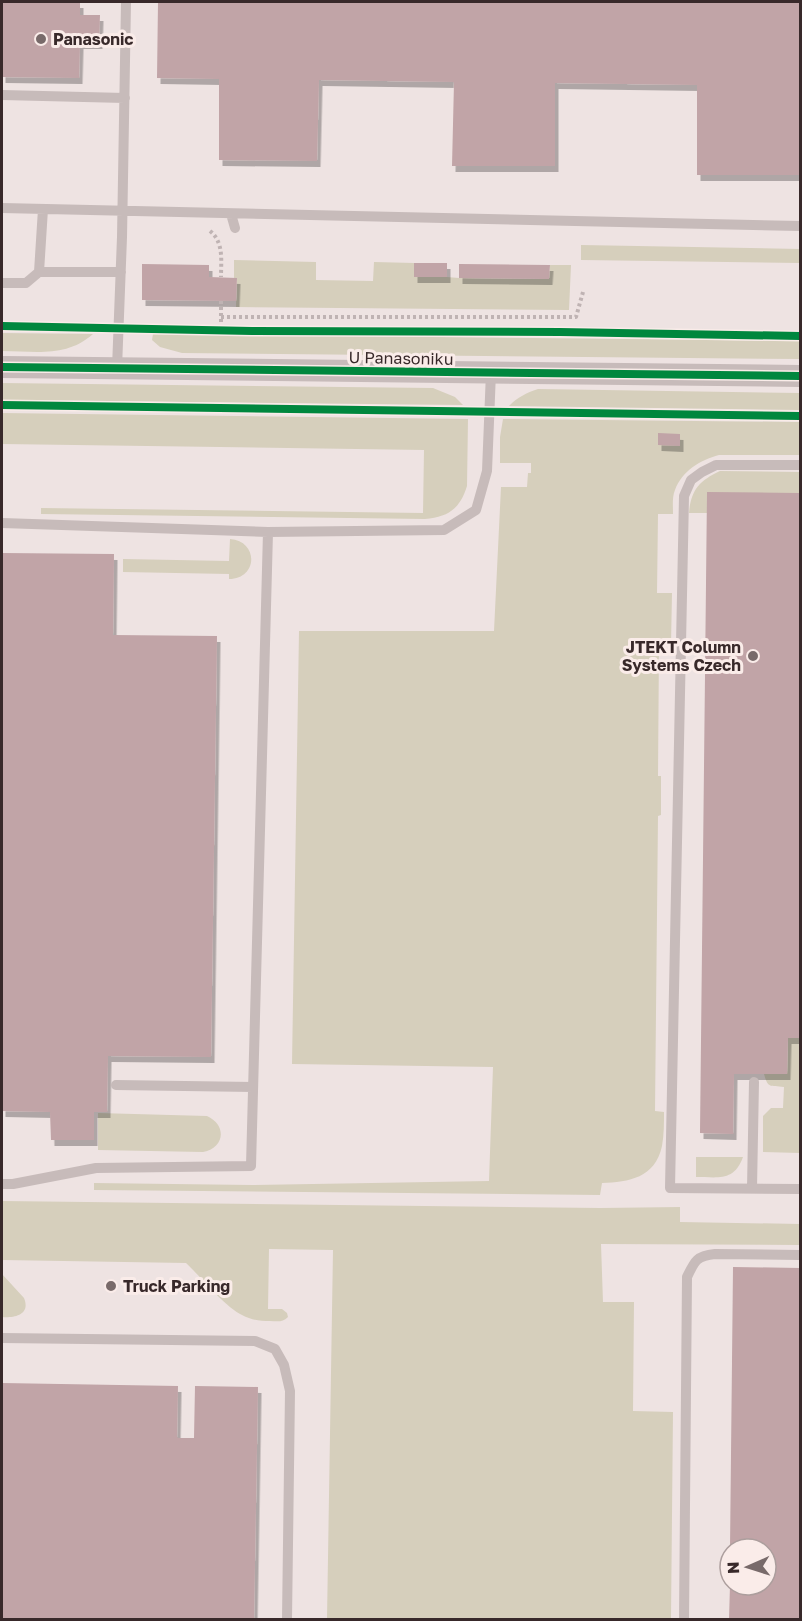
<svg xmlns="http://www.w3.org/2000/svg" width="802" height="1621" viewBox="0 0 802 1621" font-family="'Golos Text',sans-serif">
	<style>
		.green { fill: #d6cfbc }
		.building { fill: #c1a4a7; filter: url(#shadow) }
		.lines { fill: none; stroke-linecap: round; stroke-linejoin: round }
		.path { stroke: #bfb3b3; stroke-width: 4; stroke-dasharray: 3 3; stroke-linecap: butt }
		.lane { stroke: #c7bbba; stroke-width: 10 }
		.street { stroke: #c7bbba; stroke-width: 22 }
		.cycleway-casing { stroke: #faece9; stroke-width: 11 }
		.cycleway { stroke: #00873e; stroke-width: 8 }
		.poi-dot { fill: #786a6a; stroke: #faece9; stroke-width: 2 }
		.labels { text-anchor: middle; stroke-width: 6; stroke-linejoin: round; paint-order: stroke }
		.poi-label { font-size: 16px; font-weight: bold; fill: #38292a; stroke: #faece9; text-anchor: start }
		.street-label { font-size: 16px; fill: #38292a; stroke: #faece9 }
	</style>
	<defs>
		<filter id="shadow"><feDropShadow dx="3.5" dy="6" stdDeviation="0" flood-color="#0004"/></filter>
	</defs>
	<rect width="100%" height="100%" fill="#eee3e2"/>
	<path class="green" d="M581,245L800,249V263L581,260Z
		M234,260L316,262V280L373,281L374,262L414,263L447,277L459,278L549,279L550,265H571L569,310L236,307L237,278H234Z
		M2,333L93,334C66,358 35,351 2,351Z
		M153,334L800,341V359L182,353L160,347L152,340Z
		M2,383L433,388L455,397L463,405L2,400Z
		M538,389L800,393V410L509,406C518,397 526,393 538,389Z
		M2,413L468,419L467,486C460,509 448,517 425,519L41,514V508L423,513L424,450L2,444Z
		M503,419L800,422V455H719C700,460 682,471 675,490C672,497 673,506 673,514H658L657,593H672L671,644H659L658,776H661V815L658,816L655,1111L664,1112C664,1123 664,1135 662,1146C655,1178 629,1182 602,1183L600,1195L94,1190V1183L252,1185L489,1181L493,1067L292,1064L299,631H494L501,487H527L528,473H531V463H500V437Z
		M720,471L800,472V516H799V493L707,513H689C691,490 699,481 720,471Z
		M230,539C259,541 258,579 229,579V574L123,572V559L229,561Z
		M788,1038H800V1153L763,1152V1116L771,1108H783L784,1087C770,1085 768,1089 764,1074H787Z
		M98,1113L207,1116C227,1125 225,1148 203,1152L98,1150Z
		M696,1157H743C734,1182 718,1177 696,1177Z
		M2,1201L601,1208L680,1207V1222L800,1224V1245L601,1244L603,1302H634L633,1411L673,1412L671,1619H327L333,1250L269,1249L268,1309H282L287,1313L288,1317C282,1323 277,1321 270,1321C260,1321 251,1320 242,1315C225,1307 201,1277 186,1263L2,1260Z
		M2,1274L24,1298C31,1315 14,1318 2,1317Z"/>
	<path class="building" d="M2,2H80V15H100L99,43H80L79,78L2,77Z
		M158,2H800V175H697V85L555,83V166H452L454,82L319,80L317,161L219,160V79L157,78Z
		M414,263H447V277H414Z
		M142,264L209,265V277L237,278L236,301L142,300Z
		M459,264L550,265L549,279L459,278Z
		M658,433L680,434V446L658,445Z
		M707,492L799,493V516H800V1038H788L787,1074H734L733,1134L700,1133Z
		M2,553L114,554L113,635L217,636L211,1057L108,1056L107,1112H94V1140H51L50,1112L2,1111Z
		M733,1267L800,1268V1620H729L730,1585H766V1549H730Z
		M2,1383L178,1386L177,1438H194L195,1386L258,1387L254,1620H2Z"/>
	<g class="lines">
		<path class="path" d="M210,231C224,242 221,261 221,277
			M221,301V330
			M221,317H576L583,292"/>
		<path class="lane" d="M2,95L125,98
			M2,208L800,226
			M231,214L235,228
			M39,272L43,209
			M2,283H26L39,272H121
			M117,368L122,237L126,2
			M800,465H716L702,472L691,480L684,496L670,1188L800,1189
			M2,523L268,532
			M116,1085L253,1087
			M2,1184H13L96,1168L251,1166L268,532L444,530L476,510L487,471L491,372
			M752,1188L754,1082
			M2,1338L255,1341L275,1349L284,1365L290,1391L287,1620
			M684,1620L687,1277C695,1260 697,1256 715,1254L800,1255"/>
		<path class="street" d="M2,367L800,376"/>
		<defs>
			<path id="cycleway" d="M2,326L252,331L560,332L800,336
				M2,367L800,376
				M2,405L800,416"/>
		</defs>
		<use href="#cycleway" class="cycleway-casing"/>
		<use href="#cycleway" class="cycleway"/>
	</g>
	<g class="poi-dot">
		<circle cx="41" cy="39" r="6"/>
		<circle cx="753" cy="656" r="6"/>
		<circle cx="111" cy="1286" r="6"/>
	</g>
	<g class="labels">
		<g class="poi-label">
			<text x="53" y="45">Panasonic</text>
			<text x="741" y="653" text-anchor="end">JTEKT Column<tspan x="741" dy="18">Systems Czech</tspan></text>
			<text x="123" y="1292">Truck Parking</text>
		</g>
		<g class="street-label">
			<text transform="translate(401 358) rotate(1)" y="6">U Panasoniku</text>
		</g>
	</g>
	<rect width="802" height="1621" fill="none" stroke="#38292a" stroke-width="6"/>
	<g transform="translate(748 1567) rotate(267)"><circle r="28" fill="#faece9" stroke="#ac9e9d" stroke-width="1.5"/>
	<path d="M0-4.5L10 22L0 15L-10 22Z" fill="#786a6a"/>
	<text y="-9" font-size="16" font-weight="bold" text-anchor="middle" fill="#38292a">N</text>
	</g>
</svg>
